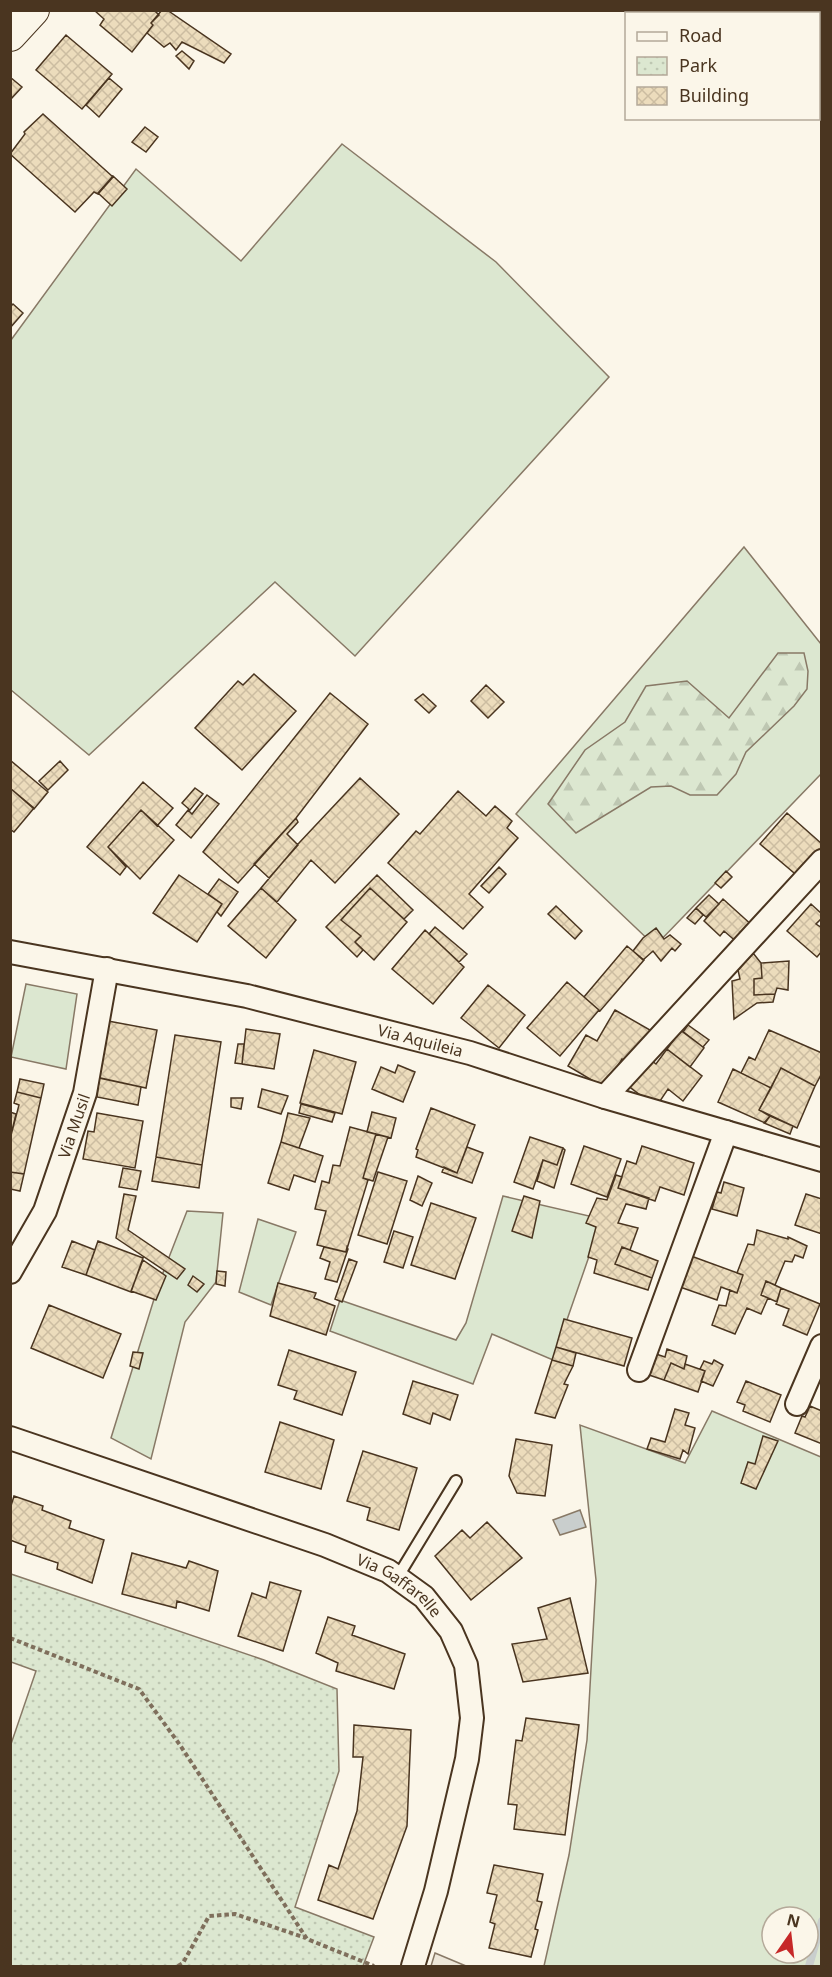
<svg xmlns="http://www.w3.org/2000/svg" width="832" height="1977" viewBox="0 0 832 1977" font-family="'Noto Sans',sans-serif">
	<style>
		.green { fill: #dce7d0; stroke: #887966; stroke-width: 1.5; fill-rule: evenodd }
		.forest { fill: url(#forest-firs); stroke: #887966; stroke-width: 1.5 }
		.park { fill: url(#park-dots); stroke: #887966; stroke-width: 1.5 }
		.parking { fill: #ede7d9; stroke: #887966; stroke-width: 1.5 }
		.water { fill: #c9cecd; stroke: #887966; stroke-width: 1.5 }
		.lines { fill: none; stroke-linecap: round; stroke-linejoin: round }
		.stream { stroke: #c9cecd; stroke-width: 8 }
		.building { fill: url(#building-cross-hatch); stroke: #4a3520; stroke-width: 1.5 }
		.service-casing { stroke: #4a3520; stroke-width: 14 }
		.minor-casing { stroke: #4a3520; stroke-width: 26 }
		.secondary-casing { stroke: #4a3520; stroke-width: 34 }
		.path { stroke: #7f6f5c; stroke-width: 4; stroke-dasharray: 4.5 3; stroke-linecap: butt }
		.service { stroke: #fbf6e9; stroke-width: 10 }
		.minor { stroke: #fbf6e9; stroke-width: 22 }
		.secondary { stroke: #fbf6e9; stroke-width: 32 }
		.labels { text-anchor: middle; stroke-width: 4.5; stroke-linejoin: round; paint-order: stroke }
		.street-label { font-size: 16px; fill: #4a3520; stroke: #fbf6e9 }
	</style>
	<defs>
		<pattern id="forest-firs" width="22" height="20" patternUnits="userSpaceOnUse" patternTransform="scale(1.5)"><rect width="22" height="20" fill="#dce7d0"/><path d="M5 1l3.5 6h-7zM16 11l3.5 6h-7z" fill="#bec7b2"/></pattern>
		<pattern id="park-dots" width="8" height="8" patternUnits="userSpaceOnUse" patternTransform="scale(1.5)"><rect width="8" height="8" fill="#dce7d0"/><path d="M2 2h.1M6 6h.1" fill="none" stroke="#bec7b2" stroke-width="1.8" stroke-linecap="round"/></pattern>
		<pattern id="building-cross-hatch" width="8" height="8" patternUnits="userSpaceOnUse" patternTransform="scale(1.5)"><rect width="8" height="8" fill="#ecdcbc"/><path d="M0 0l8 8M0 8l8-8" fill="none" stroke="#ccbda1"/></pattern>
	</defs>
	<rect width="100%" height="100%" fill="#fbf6e9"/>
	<path class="green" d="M342,144L496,262L609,377L355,656L275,582L89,755L11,690V340L136,169L241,261Z
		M744,547L821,644V774L655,946L516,814Z
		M26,984L77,994L66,1069L11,1057Z
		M503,1196L602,1219L553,1360L492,1334L473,1384L330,1331L340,1300L456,1340L466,1323Z
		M187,1211L223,1213L216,1282L185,1322L151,1459L111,1438L159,1283Z
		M258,1219L296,1232L271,1305L239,1292Z
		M712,1411L821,1457V1966H544L569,1855L587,1740L596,1580L580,1425L685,1463ZM772,1917H808V1953H772Z"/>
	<path class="forest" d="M778,653H804L808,671L807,689L794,706L746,752L736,774L717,795H690L671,786L651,787L576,833L548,804L585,750L625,722L646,686L687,681L729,718Z"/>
	<path class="park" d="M11,1574L264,1660L337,1689L339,1771L295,1907L374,1937L363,1966H11V1744L36,1671L11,1662Z"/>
	<path class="parking" d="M435,1953L466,1966H431Z"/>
	<path class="water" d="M580,1510L586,1527L560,1535L553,1520Z"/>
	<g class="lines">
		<path class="stream" d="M809,1966L822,1921"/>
	</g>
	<path class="building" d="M94,10H154L159,15L151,23L153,25L132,52L100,25L104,19Z
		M162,10H167L231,54L224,63L182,42L176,50L170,43L164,47L147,33L153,25L151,23Z
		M66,35L112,74L82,109L36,70Z
		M182,51L194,61L189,69L176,56Z
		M10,77L22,87L10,100Z
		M109,78L122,89L99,117L86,105Z
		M43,114L113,177L98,194L94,192L75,212L10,154L25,134L24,132Z
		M145,127L158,137L146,152L132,142Z
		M113,176L127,189L112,206L98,193Z
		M13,304L23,313L10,328V307Z
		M254,674L296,711L242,770L195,728L238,681L243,685Z
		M486,685L504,702L488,718L471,701Z
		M330,693L368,724L296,818L238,883L203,852Z
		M423,694L436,706L429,713L415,700Z
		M10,760L48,792L34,809L10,788Z
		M60,761L68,770L48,790L39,781Z
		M360,778L399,814L335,883L311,860L277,902L261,888L299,843Z
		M143,782L173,808L157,826L141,810L108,847L126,867L120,875L87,847Z
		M10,788L34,808L14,832L10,829Z
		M195,788L203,794L190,810L182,803Z
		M458,791L486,816L495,806L512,821L507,828L518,838L469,894L483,907L463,929L388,863L416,831L420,834Z
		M207,795L219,804L191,838L176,825L188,810L192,814Z
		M141,810L174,840L140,879L108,847Z
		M787,813L822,844V853L800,878L760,844Z
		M296,818L298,822L287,834L298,845L269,878L254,864Z
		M499,867L506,874L489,893L481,886Z
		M726,871L732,877L721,888L715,883Z
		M179,875L222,904L197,942L153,913Z
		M377,875L413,910L404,919L370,888L341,920L361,936L355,942L363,950L357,957L326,927Z
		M219,879L238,892L221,916L217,912L222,904L208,894Z
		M261,888L296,920L266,958L228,926Z
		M370,888L407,922L374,960L355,942L361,936L341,920Z
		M709,895L719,904L706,917L696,908Z
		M723,899L754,927L739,944L724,931L720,936L704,921Z
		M811,904L822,914V918L816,924L822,928V951L817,957L787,931Z
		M556,906L582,931L575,939L548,914Z
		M696,908L703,915L695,924L687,918Z
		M435,927L467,954L459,962L429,934Z
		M656,928L664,939L670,935L681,944L675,951L672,948L661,961L653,951L643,960L633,951L643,938Z
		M425,930L464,967L433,1004L392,969Z
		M627,946L644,960L600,1011L584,997Z
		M753,953L761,963L762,978L754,979V995L775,994L773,1002L757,1003L734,1019L732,981L740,979L738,970Z
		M789,961L788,990L777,988L775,994L754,995V979L762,978L761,963Z
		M567,982L599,1010L560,1056L527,1028Z
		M488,985L525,1015L499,1048L461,1018Z
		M615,1010L650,1030L631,1064L622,1059L605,1088L568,1066L586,1035L597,1041Z
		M108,1021L157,1030L146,1088L96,1077Z
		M688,1025L709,1040L703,1047L683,1032Z
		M246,1029L280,1034L274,1069L242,1064Z
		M681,1030L704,1048L690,1067L667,1049Z
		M769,1030L822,1053V1073L815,1086L781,1068L771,1088L741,1073L749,1057L755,1060Z
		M175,1035L221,1042L202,1165L156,1157Z
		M238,1044H244L242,1064L235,1063Z
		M667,1049L702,1076L683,1101L668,1089L656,1107L627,1085L647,1057L656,1064Z
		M314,1050L356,1062L342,1114L300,1103Z
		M398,1065L415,1072L403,1102L372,1089L381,1067L395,1073Z
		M781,1068L815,1086L797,1128L759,1110Z
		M733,1069L771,1088L759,1110L770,1116L765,1123L718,1102Z
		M99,1078L141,1087L138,1105L97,1097Z
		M20,1079L44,1084L41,1098L17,1092Z
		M262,1089L288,1096L281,1114L258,1107Z
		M17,1092L41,1098L24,1174L10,1172V1139L19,1105L14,1103Z
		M231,1098H243L241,1109L231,1107Z
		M301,1104L335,1113L332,1122L299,1113Z
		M431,1108L475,1125L457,1173L416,1157L418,1150L416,1149Z
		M10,1112L16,1114L10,1139Z
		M372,1112L396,1118L391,1138L367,1132Z
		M97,1113L143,1121L135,1168L83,1159L88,1131L94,1132Z
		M288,1113L310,1118L299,1148L281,1142Z
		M770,1116L793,1126L790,1134L764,1123Z
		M350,1127L376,1134L363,1178L368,1180L346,1252L317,1245L326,1211L315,1209L322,1181L329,1183L333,1165L340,1166Z
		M376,1134L388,1137L373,1181L363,1178Z
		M530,1137L563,1148L557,1165L543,1160L533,1189L514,1182Z
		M281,1142L323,1156L315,1182L294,1175L289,1190L268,1183Z
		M584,1146L621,1159L607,1197L571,1184Z
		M642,1146L694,1163L684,1195L660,1187L655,1201L618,1188L627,1161L636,1164Z
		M467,1147L483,1153L472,1183L442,1172L444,1167L457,1173Z
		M563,1148L565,1150L554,1188L537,1181L543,1160L557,1165Z
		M156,1157L202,1165L199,1188L152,1181Z
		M123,1168L141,1171L137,1190L119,1187Z
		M10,1172L24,1174L20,1191L10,1189Z
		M378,1172L407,1181L387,1244L358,1235Z
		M616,1175L622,1177L618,1188L649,1198L646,1209L626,1204L618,1223L638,1228L630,1250L622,1247L615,1264L652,1278L648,1290L594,1273L597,1260L588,1257L596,1227L586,1223L597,1198L607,1200Z
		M418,1176L432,1183L422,1206L410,1200Z
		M724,1182L744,1188L737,1216L712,1209L717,1192L721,1193Z
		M124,1194L136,1196L128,1230L185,1269L177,1279L116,1238Z
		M806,1194L822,1199V1234L795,1225Z
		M524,1196L540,1201L532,1238L512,1231Z
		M431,1203L476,1218L455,1279L411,1265Z
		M757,1230L788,1239V1237L807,1246L803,1258L795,1255L792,1262L785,1261L775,1285L766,1281L761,1295L768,1298L761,1314L747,1308L735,1334L712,1325L719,1305L726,1306L730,1290L737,1293L743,1275L737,1273L748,1244L754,1245Z
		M394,1231L413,1237L403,1268L384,1262Z
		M72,1241L95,1250L86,1275L62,1267Z
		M98,1241L143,1258L131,1292L86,1275Z
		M324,1247L346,1252L347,1247L348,1249L337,1282L325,1279L330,1262L320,1258Z
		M622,1247L658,1261L652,1278L615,1264Z
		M691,1256L743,1275L737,1293L721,1287L717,1300L680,1287Z
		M349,1259L357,1262L342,1302L335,1299Z
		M143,1260L166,1276L156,1300L131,1291Z
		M217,1271L226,1272L225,1286L216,1284Z
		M193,1276L204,1284L197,1292L188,1285Z
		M766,1281L781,1288L777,1302L761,1295Z
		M278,1283L316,1293L314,1298L335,1306L326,1335L270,1316Z
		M781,1288L820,1304L807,1335L783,1325L789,1309L776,1304Z
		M49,1305L121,1334L103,1378L31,1348Z
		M564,1319L632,1338L624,1366L556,1347Z
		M556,1347L576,1353L573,1366L552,1360Z
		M667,1349L687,1356L684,1369L671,1363L664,1380L649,1375L656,1354L665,1357Z
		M289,1350L356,1372L342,1415L294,1399L297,1391L278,1385Z
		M133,1352L143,1353L139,1369L130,1366Z
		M552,1360L573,1366L564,1384L568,1385L555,1418L535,1413Z
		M714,1360L723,1365L713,1386L701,1381L705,1371L700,1369L704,1361L712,1364Z
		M671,1363L684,1369L685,1364L705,1371L698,1392L664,1380Z
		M413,1381L458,1395L450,1420L433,1413L430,1424L403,1414Z
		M746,1381L781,1395L770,1422L743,1411L745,1405L737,1402Z
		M810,1406L822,1411V1444L795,1433L802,1416L805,1417Z
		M675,1409L689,1413L685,1425L695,1428L688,1454L683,1450L680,1459L647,1449L651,1438L665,1442Z
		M280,1422L334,1440L321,1489L265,1472Z
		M763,1436L778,1441L756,1489L741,1483L748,1462L755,1464Z
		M516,1439L552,1445L545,1496L517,1493L509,1476Z
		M363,1451L417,1468L399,1530L367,1520L370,1508L347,1501Z
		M14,1496L43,1506L42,1510L71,1521L69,1528L104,1540L92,1583L57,1569L58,1563L25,1552L26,1546L10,1540V1509Z
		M487,1522L522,1558L471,1600L435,1556L462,1530L470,1538Z
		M132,1553L186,1568L189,1561L218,1571L209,1611L177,1601L176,1608L122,1594Z
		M270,1582L301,1591L283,1651L238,1636L252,1593L266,1598Z
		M570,1598L588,1673L523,1682L512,1644L547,1639L538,1608Z
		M328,1617L355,1626L352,1635L405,1654L394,1689L336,1671L338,1663L316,1653Z
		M526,1718L579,1725L565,1835L514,1829L517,1805L508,1804L516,1740L522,1741Z
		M354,1725L411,1730L407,1826L373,1919L318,1900L329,1865L338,1869L357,1811L363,1757H353Z
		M494,1865L543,1874L537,1901L542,1902L535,1929L538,1930L531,1957L489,1948L495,1924L490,1922L497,1895L487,1893Z"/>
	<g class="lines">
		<defs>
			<path id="service" d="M397,1578L456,1481"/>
			<g id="minor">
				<path id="s1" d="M10,952L247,996L470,1053L605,1097L822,1160"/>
				<path d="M605,1097L822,861"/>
				<path id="s2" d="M10,1272L45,1211L85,1093L107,969"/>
				<path d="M639,1370L726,1132"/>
				<path d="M797,1404L822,1346"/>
				<path id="s3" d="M10,1438L325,1545L388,1571L424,1597L451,1631L466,1665L472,1718L467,1759L436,1891L413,1966"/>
			</g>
			<path id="secondary" d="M10,35L33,10"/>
		</defs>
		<use href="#service" class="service-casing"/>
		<use href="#minor" class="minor-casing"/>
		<use href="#secondary" class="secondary-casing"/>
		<path class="path" d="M10,1638L139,1689L180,1745L307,1939L374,1966
			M178,1966L183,1963L209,1916L235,1914L306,1938"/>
		<use href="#service" class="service"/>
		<use href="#minor" class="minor"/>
		<use href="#secondary" class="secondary"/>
	</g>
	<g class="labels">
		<g class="street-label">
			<text dy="6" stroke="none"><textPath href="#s1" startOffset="420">Via Aquileia</textPath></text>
			<text dy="6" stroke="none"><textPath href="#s2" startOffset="160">Via Musil</textPath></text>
			<text dy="6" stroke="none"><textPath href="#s3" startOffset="418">Via Gaffarelle</textPath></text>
		</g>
	</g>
	<rect width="832" height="1977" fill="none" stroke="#4a3520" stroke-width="24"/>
	<rect x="625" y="12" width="195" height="108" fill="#fbf6e9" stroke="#b4a999" stroke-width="1.5"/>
	<rect x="637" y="32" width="30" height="9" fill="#fbf6e9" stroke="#b4a999" stroke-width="1.5"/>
	<text x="679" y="42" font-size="18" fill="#4a3520">Road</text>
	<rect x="637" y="57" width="30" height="18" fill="url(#park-dots)" stroke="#b4a999" stroke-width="1.5"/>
	<text x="679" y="72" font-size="18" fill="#4a3520">Park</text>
	<rect x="637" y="87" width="30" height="18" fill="url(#building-cross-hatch)" stroke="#b4a999" stroke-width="1.5"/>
	<text x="679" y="102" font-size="18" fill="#4a3520">Building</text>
	<g transform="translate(790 1935) rotate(14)"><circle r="28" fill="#fbf6e9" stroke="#b4a999" stroke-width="1.5"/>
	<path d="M0-4.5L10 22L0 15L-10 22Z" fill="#c62828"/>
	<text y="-9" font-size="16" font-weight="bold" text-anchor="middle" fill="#4a3520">N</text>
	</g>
</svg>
